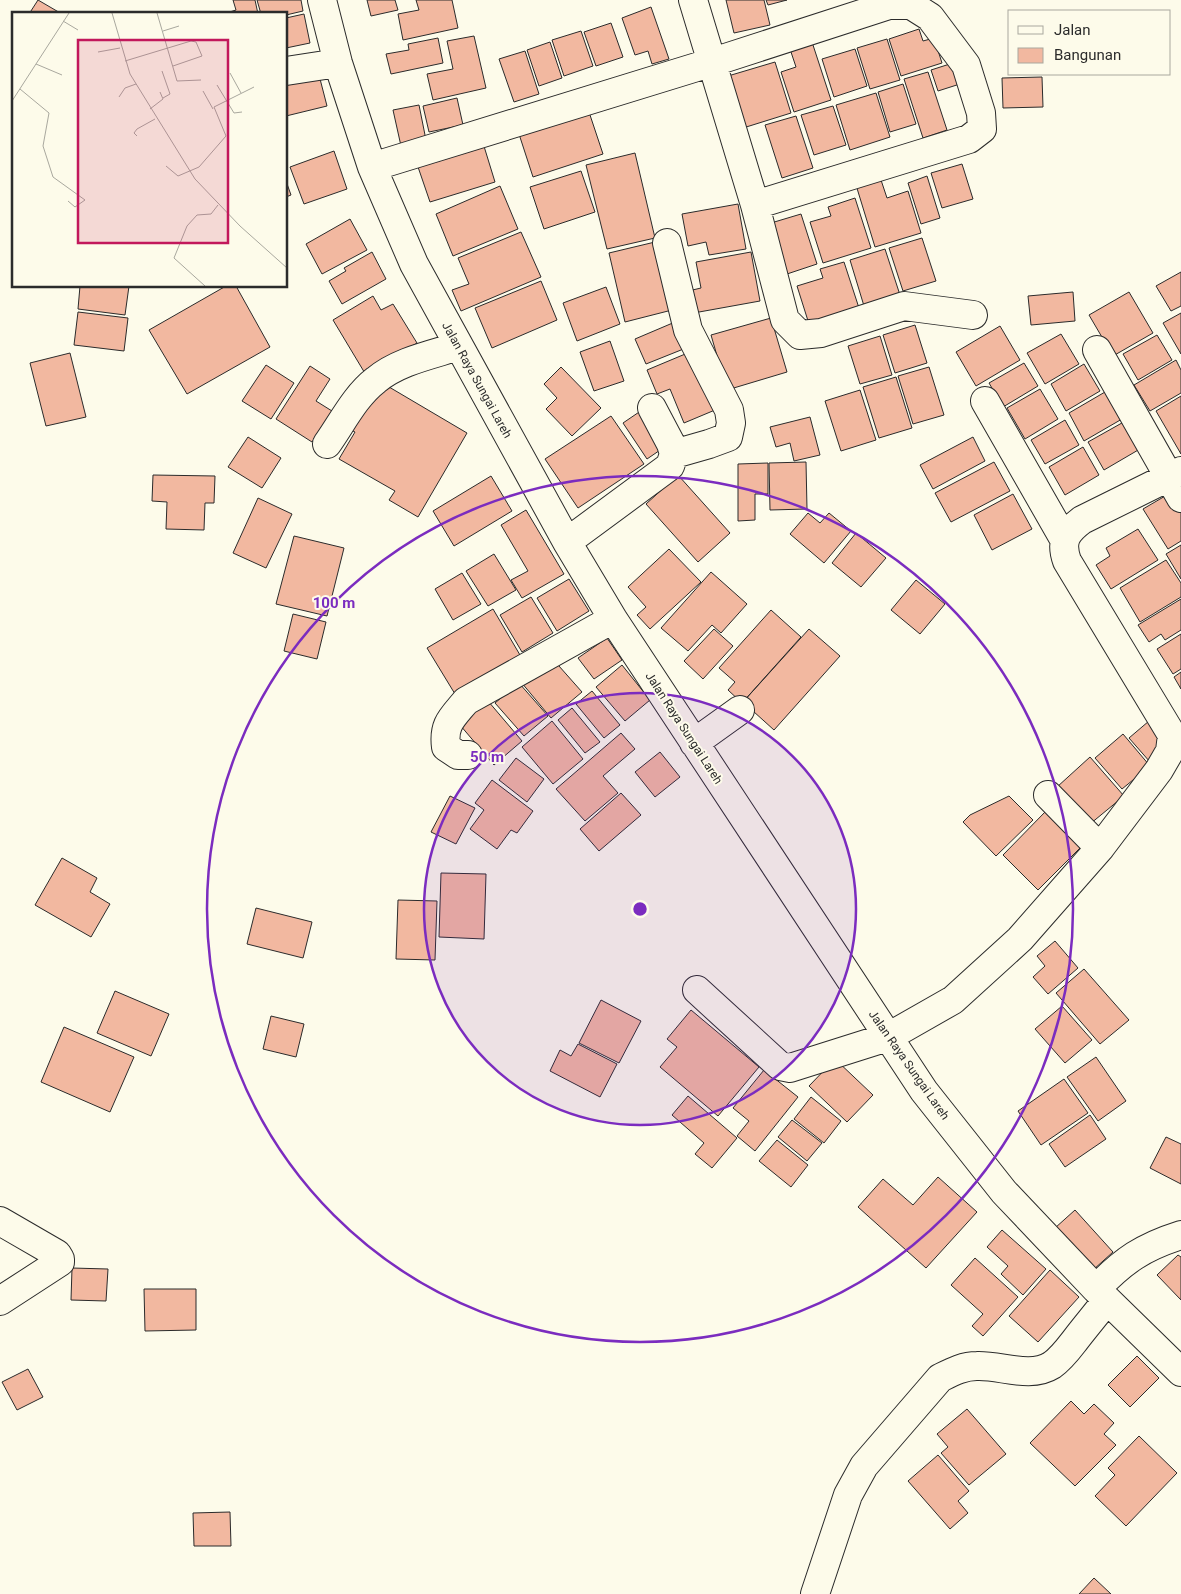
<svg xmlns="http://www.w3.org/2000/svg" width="1181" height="1594" viewBox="0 0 1181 1594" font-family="Roboto,sans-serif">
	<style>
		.building { fill: #f2b8a0; stroke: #2b2b2b }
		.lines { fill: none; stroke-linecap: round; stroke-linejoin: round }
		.minor-casing { stroke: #2b2b2b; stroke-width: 30 }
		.minor { stroke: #fdfbea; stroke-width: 28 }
		.ring { fill: none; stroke: #7b2cbf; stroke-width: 2.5 }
		.labels { text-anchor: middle; stroke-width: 4; stroke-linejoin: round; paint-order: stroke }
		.street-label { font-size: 12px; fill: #2b2b2b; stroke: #fdfbea }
		.inset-road { fill: none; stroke: #a9a89e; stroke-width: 1 }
		.view { fill: #c2185b; fill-opacity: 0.15; stroke: #c2185b; stroke-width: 2.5 }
		.inset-edge { fill: none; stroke: #2b2b2b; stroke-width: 2.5 }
		.centre { fill: #7b2cbf; stroke: #fdfbea; stroke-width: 2.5 }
		.ring-label { font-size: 15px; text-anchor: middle; font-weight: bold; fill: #7b2cbf; stroke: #fdfbea; stroke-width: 4; stroke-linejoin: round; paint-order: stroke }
	</style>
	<rect width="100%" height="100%" fill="#fdfbea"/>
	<path class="building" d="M38,0L62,14H29Z
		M233,0H255L258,14H223L236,10Z
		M257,0H301L303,11L286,15L261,14Z
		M367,0H395L398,10L371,16Z
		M416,0H452L458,28L403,40L398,14L419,10Z
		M726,0H764L770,25L734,33Z
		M766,0H787L768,5Z
		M651,7L669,59L652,64L648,51L635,55L622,18Z
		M304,14L310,43L286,48V18Z
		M611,23L623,57L596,66L584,32Z
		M919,29L923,41L934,38L942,63L901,76L889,39Z
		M581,31L593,66L564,76L552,40Z
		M474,36L486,88L433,100L427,74L453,69L447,41Z
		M438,38L443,63L391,74L386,54L409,50L408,44Z
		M887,39L900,80L870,89L857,48Z
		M550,42L562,78L539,86L527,50Z
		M812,42L831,100L794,112L781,72L796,67L790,49Z
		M855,49L867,86L834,97L822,59Z
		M525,51L539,94L514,102L499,59Z
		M775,62L791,113L743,128L728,76Z
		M956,62L963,83L938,91L931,70Z
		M928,72L947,130L923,138L904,79Z
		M319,75L327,106L286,116V83Z
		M1042,77L1043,107L1003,108L1002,78Z
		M903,84L916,124L890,132L878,92Z
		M876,93L890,137L850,150L836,105Z
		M457,98L463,125L429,132L423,106Z
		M419,105L426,140L401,146L393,110Z
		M833,106L846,145L814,155L801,115Z
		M588,109L603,154L533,177L518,131Z
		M796,116L813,168L782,178L765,125Z
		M483,143L495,182L430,202L417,164Z
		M334,151L347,189L304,204L290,167Z
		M635,153L655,238L607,249L586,165Z
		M962,164L973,199L942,208L931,173Z
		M581,171L595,212L544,229L530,187Z
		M927,176L940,218L921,224L908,183Z
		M880,177L887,198L908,191L921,233L875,247L856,185Z
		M286,181L291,195L286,197Z
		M500,186L518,229L453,256L436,214Z
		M855,198L871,248L823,263L810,222L831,216L828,207Z
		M738,204L746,249L709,255L706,242L688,246L682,214Z
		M801,214L817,264L787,274L771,223Z
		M350,219L367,250L322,274L306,244Z
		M521,232L541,277L461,311L452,290L469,284L458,258Z
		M922,238L936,281L903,291L889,248Z
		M655,242L672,310L625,322L609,253Z
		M885,249L900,295L864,306L850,260Z
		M372,252L386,279L342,304L329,281L346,271L344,268Z
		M751,252L760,301L688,314L684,292L701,288L696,262Z
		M844,262L859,308L809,324L797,286L823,278L820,269Z
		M1181,272V306L1171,311L1156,286Z
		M541,281L557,320L492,348L475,308Z
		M80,286H129L125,315L78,309Z
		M226,286H236L270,347L187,394L149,330Z
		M606,287L620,324L577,341L563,303Z
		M1073,292L1075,321L1031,325L1028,296Z
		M1129,292L1153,333L1113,356L1089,315Z
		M373,296L381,310L393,304L417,343L366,375L333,320Z
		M78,312L128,318L124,351L74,345Z
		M1181,313V354L1163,323Z
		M771,318L787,372L727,390L711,335Z
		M675,322L686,348L646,364L635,339Z
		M915,325L927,363L895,373L883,335Z
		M1000,326L1020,360L976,386L956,352Z
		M1061,334L1079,364L1045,384L1027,353Z
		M1157,335L1172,360L1138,380L1123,354Z
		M880,336L892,375L860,384L848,346Z
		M610,341L624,381L594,391L580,352Z
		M690,352L715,410L684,423L670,389L657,394L647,370Z
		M70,353L86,417L46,426L30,363Z
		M1176,360L1181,370V393L1150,411L1134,385Z
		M1024,363L1038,386L1003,407L989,383Z
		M1084,364L1100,391L1066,411L1051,384Z
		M266,365L294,383L271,419L242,401Z
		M310,366L330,379L316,401L332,411L312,442L276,419Z
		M561,367L601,408L572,436L546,409L557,398L544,384Z
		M929,367L944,415L913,424L898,376Z
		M896,377L912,428L879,438L863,387Z
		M384,384L467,433L418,517L389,500L395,491L339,459L355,432L347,428L364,398L372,403Z
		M1040,389L1058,419L1025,439L1007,408Z
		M860,390L876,440L841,451L825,401Z
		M1105,392L1122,419L1084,441L1069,413Z
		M1181,396V454L1156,411Z
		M645,408L669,444L647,459L623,423Z
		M611,416L644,464L578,508L545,459Z
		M810,417L820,455L794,461L790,443L776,447L770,427Z
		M1129,419L1145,446L1104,470L1088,442Z
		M1065,420L1079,445L1045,464L1031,440Z
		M248,437L281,458L262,488L228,467Z
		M973,437L985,461L933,489L920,465Z
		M1083,447L1099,475L1065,495L1049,467Z
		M806,462L807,509L770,510L769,463Z
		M994,462L1010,491L951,522L935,493Z
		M768,463V494H755V520L738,521V464Z
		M153,475L215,476L214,503H205L204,530L166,529L167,502L152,501Z
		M678,475L730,533L698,562L646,504Z
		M491,476L512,511L454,546L433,511Z
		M1172,492L1181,506V541L1168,549L1143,509Z
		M1013,494L1032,529L992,550L974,515Z
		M258,498L292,514L266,568L233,553Z
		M526,510L564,574L522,598L511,580L528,571L501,525Z
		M808,513L820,523L829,513L851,531L824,563L790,534Z
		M1138,529L1158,560L1111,589L1096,565L1110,556L1106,548Z
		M856,533L886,558L861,587L832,563Z
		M294,536L344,548L327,616L276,604Z
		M1181,545V579L1166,554Z
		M669,549L701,582L650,629L637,615L646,607L628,587Z
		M494,554L516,590L488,606L466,571Z
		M1166,560L1181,583V597L1140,622L1120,588Z
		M711,572L747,604L721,633L712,625L688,651L661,628Z
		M462,573L481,604L453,620L435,589Z
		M569,579L589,611L557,631L537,598Z
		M916,580L945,604L920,634L891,610Z
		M531,597L553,633L522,652L500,615Z
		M1181,599V630L1165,640L1161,634L1149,642L1138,625Z
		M493,609L520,655L455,694L427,648Z
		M771,610L801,637L742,703L728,690L735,682L719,668Z
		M293,614L326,622L317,659L284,651Z
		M714,629L733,646L703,679L684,661Z
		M809,629L840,656L774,730L743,702Z
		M1181,634V669L1173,674L1157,649Z
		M607,638L622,660L594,679L578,658Z
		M551,657L582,692L551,718L521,682Z
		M622,665L650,700L625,721L596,687Z
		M1181,672V689L1174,677Z
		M519,683L548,716L524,736L495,703Z
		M592,691L620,725L604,738L576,704Z
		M488,701L522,741L494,765L460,725Z
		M572,708L600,742L585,753L558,720Z
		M552,721L583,759L553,784L522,747Z
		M1149,721L1170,745L1150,762L1129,738Z
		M621,733L635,749L603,776L618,793L585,821L556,789Z
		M1123,734L1150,766L1122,789L1095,758Z
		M660,752L680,777L655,797L635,772Z
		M1090,757L1124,796L1090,824L1057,787Z
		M516,758L544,779L527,802L499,780Z
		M492,780L533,811L517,833L511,830L497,849L470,829L484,810L475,803Z
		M621,793L641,815L599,851L580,829Z
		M450,796L475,808L456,844L431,832Z
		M1009,796L1033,820L996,856L963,822L970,815Z
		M1046,811L1082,846L1038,890L1003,855Z
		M62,858L97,878L90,892L110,904L91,937L35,905Z
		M441,873L486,874L484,939L439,937Z
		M398,900L437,901L435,960L396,959Z
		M256,908L312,922L303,958L247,944Z
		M1055,941L1078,968L1048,994L1033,977L1045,966L1037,956Z
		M1084,969L1129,1020L1100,1044L1056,993Z
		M115,991L169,1014L151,1056L97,1033Z
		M601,1000L641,1021L619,1063L579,1043Z
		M1062,1006L1092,1040L1065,1063L1035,1029Z
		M691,1010L759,1067L718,1116L660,1067L677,1047L667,1039Z
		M271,1016L304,1024L296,1057L263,1049Z
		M64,1027L134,1057L110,1112L41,1082Z
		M578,1044L617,1064L600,1097L550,1071L560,1050L571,1056Z
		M1096,1057L1126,1101L1098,1121L1067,1077Z
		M835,1059L873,1095L847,1122L809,1086Z
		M764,1070L798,1097L755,1151L737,1136L749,1121L733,1108Z
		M1064,1079L1088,1113L1041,1145L1018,1111Z
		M688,1096L737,1138L712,1168L695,1154L704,1143L672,1115Z
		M811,1097L841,1121L824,1143L794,1119Z
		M1090,1115L1106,1139L1065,1167L1049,1144Z
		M792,1120L822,1143L807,1161L778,1137Z
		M1166,1137L1181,1144V1184L1150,1168Z
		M777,1140L808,1165L791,1187L759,1161Z
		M938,1177L977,1212L926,1268L858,1207L883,1179L913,1205Z
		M1075,1210L1113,1252L1093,1270L1055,1228Z
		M1002,1230L1046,1269L1023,1295L1001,1274L1008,1266L987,1247Z
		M1178,1255L1181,1257V1300L1157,1275Z
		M975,1258L1018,1297L983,1336L972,1326L983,1314L951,1285Z
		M72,1268L108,1269L106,1301L71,1300Z
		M1050,1270L1079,1297L1038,1342L1009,1316Z
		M144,1289H196V1330L145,1331Z
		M1137,1356L1159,1378L1130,1407L1108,1385Z
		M28,1369L43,1397L17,1410L2,1382Z
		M1071,1401L1084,1414L1094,1404L1114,1423L1104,1434L1116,1445L1075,1486L1030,1443Z
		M967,1409L1006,1454L969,1485L941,1453L948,1447L937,1434Z
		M1139,1436L1177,1473L1126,1526L1095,1496L1115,1475L1108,1468Z
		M938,1455L969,1491L958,1501L968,1513L950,1529L908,1481Z
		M230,1512L231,1546H194L193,1513Z
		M1094,1578L1111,1594H1079Z"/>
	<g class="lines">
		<defs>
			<path id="minor" d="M322,0L338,63L372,167L414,264L567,542L613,619L924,1091L1004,1192L1096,1289L1181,1372
				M693,0L755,205L785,320L800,335L821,333L904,306L973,315
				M286,71L338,63
				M372,167L713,62L889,5H911L930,17L966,65L981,113L982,129L969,139L755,205
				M667,243L688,330L729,410L731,423L728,437L709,444L674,454
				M1097,350L1181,498
				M985,401L1064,539
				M327,444C342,423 355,396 376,380C399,361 431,355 459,346
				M567,542L670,466L674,454L671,444L652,408
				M694,743L740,710
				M468,755H458L446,747C443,724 452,718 466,701L613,619
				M1048,795L1100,848
				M697,990L780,1066L790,1068L888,1037L953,1000L1020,939L1100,848L1159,770L1170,751L1172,735L1067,561C1060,541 1066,532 1082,520L1181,471
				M0,1221L57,1254L60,1259V1262L0,1301
				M1096,1289C1124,1260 1143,1247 1181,1235
				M815,1594L848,1495L864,1466L940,1378C952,1372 963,1366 977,1366C1001,1365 1030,1379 1052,1365C1062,1358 1069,1348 1076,1339C1086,1326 1097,1313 1107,1300"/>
		</defs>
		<use href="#minor" class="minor-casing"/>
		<use href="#minor" class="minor"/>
	</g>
	<circle cx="640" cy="909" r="216" fill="#7b2cbf" fill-opacity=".12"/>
	<g class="ring">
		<circle cx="640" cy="909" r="216"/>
		<circle cx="640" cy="909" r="433"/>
	</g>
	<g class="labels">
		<g class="street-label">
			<text transform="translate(477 380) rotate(61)" y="4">Jalan Raya Sungai Lareh</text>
			<text transform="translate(684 728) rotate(57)" y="4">Jalan Raya Sungai Lareh</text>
			<text transform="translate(909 1065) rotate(55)" y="4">Jalan Raya Sungai Lareh</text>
		</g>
	</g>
	<g transform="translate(12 12)">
		<rect width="275" height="275" fill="#fdfbea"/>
		<path class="inset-road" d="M100,1L118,62L183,167L228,214L275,256M145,1L165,69L189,68M51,9L66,18M151,19L167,14M86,40L108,36M113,49L179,29L184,30L190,44L161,54M24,52L50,63M150,59L158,82L151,86M218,61L229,81M205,73L222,101L230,100M8,77L37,101L31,134L41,165L73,188L63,195L56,189M191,79L201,97M107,85L113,76L124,72M0,89L57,1M138,97L151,87L148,80M125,124L122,121L125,117L143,107M154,154L166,164L187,155L214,124L202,95L242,75M193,274L162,246L175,214L185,203L199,202L206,193"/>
		<path class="view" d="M66,28H216V231H66Z"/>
		<rect width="275" height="275" class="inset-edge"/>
	</g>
	<circle cx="640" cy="909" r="8" class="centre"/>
	<g class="ring-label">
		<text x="334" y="608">100 m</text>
		<text x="487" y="762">50 m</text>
	</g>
	<rect x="1008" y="10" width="162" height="65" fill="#fdfbea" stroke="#a9a89e"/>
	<rect x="1018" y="26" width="25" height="8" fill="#fdfbea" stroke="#a9a89e"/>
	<text x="1054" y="35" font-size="15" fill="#2b2b2b">Jalan</text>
	<rect x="1018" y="48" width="25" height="15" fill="#f2b8a0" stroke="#a9a89e"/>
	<text x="1054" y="60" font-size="15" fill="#2b2b2b">Bangunan</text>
</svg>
